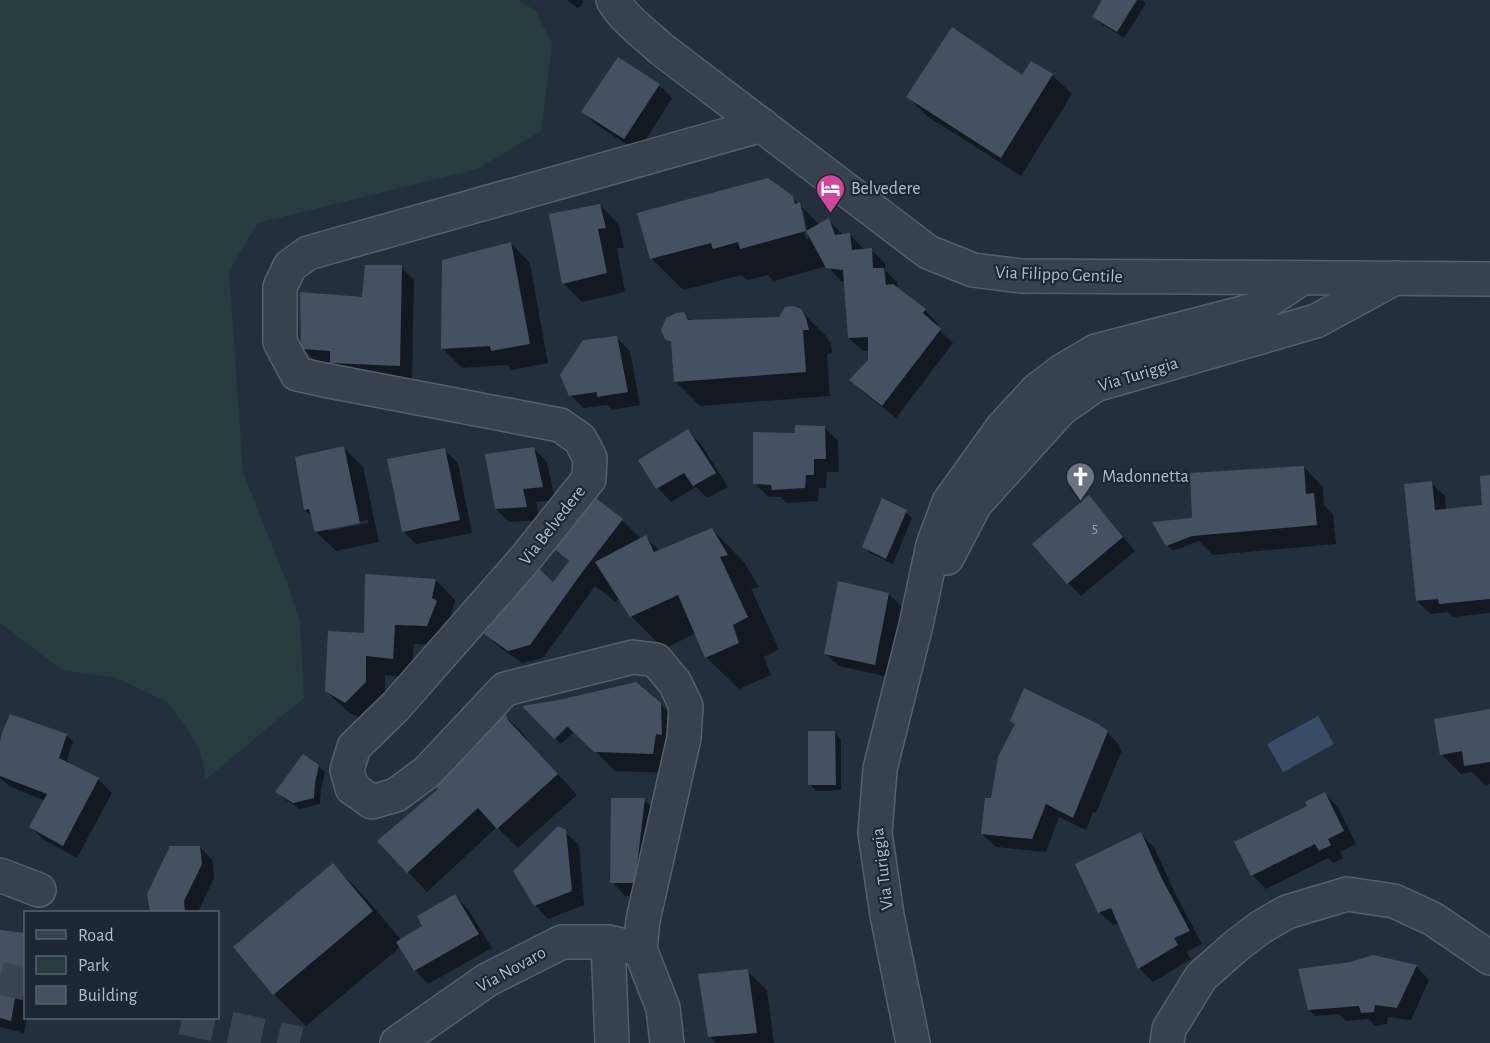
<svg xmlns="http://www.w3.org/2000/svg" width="1490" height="1043" viewBox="0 0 1490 1043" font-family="'Alegreya Sans',sans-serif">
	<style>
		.green { fill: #263c3f }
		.water { fill: #394c67 }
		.shadow { fill: #0007; fill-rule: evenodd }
		.building { fill: #455162 }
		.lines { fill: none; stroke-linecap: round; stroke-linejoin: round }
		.motorway-tunnel { stroke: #3a4453; stroke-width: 33; stroke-dasharray: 33 16; stroke-linecap: butt }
		.minor-casing { stroke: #565f6c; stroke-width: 36 }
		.tertiary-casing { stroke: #565f6c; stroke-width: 36 }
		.minor { stroke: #38414e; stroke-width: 33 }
		.tertiary { stroke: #38414e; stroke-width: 33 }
		.labels { text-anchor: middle; stroke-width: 4.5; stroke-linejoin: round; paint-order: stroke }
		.number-label { font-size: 15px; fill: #98a1af }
		.poi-label { font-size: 18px; fill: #b4bcc9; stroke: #1d2633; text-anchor: start }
		.street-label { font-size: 18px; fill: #b4bcc9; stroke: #1d2633 }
	</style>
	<rect width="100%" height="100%" fill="#242f3e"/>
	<path class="green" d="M0,0H518L536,11L552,44L541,131L477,169L258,223L229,271L243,472L287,583L300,622L304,698L206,779L200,750L185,725L167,702L117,678L62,670L0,623Z"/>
	<path class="water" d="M1318,716L1334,744L1283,772L1267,744Z"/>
	<path class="shadow" d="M567,0H582L583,2L581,6L578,8Z
		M1104,0H1142L1146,3L1124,38L1100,23L1093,17Z
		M1052,75L1072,94L1021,176L927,116L908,97L1023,77Z
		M659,85L672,98L638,152L597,125L583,112Z
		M792,197L820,225L829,220L843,235L849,234L863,248V251L871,250L885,263V270L897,282L898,289L925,310L938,324L936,327L953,343L896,418L864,393L851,380L869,361V351H863L849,338L845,281H841L827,266L773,281L768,275L747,280L742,275L683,290L651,258ZM800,210H803L809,238L806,239Z
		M600,205L619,225L624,248H617L625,292L582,302L563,283Z
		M511,243L530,263L548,363L512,370L507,365L462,368L443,349Z
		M401,267L414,280L412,379L344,376L331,362H316L303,348Z
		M800,310L825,335L831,344L832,354H827L830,396L700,406L675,381L672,345L666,338L684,314L691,322L780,319Z
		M617,338L630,351L640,405L612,410L607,405L584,408L570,395Z
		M825,428L838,441L839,472H827L826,488H819L818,501L786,503L781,497H768L755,483L796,434Z
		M688,431L701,444L728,487L707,498L696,487L671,502L658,488L640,461Z
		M344,448L363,467L379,542L336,551L316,532L312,517L305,510ZM368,520V523L328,531V528Z
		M533,448L547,462L555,500L536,502L540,520L509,522L496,509Z
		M444,450L458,463L472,533L416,544L403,531Z
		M1304,467L1323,487L1324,505L1333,514L1336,544L1213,555L1199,541L1173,551L1167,545L1193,520Z
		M1490,476V613L1453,617L1448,612L1431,614L1417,601L1431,483L1445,496L1446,510L1484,507Z
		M592,497L622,520L641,539L646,537L660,551L712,529L744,562L759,587L751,589L779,649L764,657L771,675L739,689L706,657L696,633L664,649L631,616L619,597L616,602L595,586L543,658L522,663L499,647L486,634L553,584L570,562L554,547Z
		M1102,511L1135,551L1081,596L1068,583Z
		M906,512L912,518L893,564L870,553L864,546Z
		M436,580L455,600L451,617L456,622L447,645L414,644L412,678L385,675V702L365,722L346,710L326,691Z
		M889,594L902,607L888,677L839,666L825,653Z
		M660,704L680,724L672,773L615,771L575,731L561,744L556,739L569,726L525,707Z
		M1490,710V784L1485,785L1472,772L1461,774L1442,755Z
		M503,714L523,733L529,742L577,795L518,848L497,827L427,892L380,842L440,789Z
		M1107,732L1120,746L1119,748L1122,750L1096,813L1093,812L1086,830L1059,817L1046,852L996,847L982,834L992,799Z
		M835,733L841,739V790L816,791L810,784Z
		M66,735L73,741L67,760L73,767L98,779L112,793L77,858L44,840L31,827L45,801L9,786L0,778V749Z
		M318,766L325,772L321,790L320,804L300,809L283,798L277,792Z
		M1325,794L1338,807L1356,844L1340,852L1343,858L1333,863L1328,858L1266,889L1252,875L1236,843L1309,807Z
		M644,800L658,813L648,896H625L612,882Z
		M565,832L579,845L584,905L548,919L535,905Z
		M1140,834L1154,847L1175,893L1202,944L1186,952L1191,959L1153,982L1139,968L1119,923L1113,925L1099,912Z
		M200,847L213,861L214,878L198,912H151L149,894Z
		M333,865L365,897L402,941L424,927L455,896L468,909L492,948L428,984L415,970L400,947L306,1026L274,994Z
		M0,931L26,935V1018H27L24,1033L0,1027Z
		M1416,966L1429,980L1411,1020L1388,1017L1387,1024L1375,1026L1369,1019L1346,1021L1339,1014L1315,1016L1309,1010Z
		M747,971L767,990L774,1043H716L709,1036Z"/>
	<path class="building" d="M1102,0H1137L1117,32L1092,17Z
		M952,27L1022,75L1031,61L1053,74L1001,158L906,97Z
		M618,57L660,84L624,139L581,112Z
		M768,178L793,196L795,204L800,202L806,231L829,218L835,235L850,233L852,250L872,248L873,268H884L886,285L893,284L926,309L923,313L941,329L882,406L849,380L868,360V337L848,338L843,270L826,268L806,231L740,249L738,242L713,249L711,243L650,259L637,213Z
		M600,204L606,228L598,229L607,273L562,284L549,214Z
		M511,242L530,344L491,351L490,346L441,349L442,260Z
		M365,265H402L400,366L330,363V351L301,349L300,292L362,297Z
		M793,306L801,309L806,318L809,330H803L806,372L674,382L671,342L665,339L661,330L666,318L676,313L684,312L688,320L779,317L785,307Z
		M617,336L628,392L597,397V392L569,396L560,375L583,340Z
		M795,425L825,426L826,459H814V475H806L805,488L772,490L771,485L753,484V432L795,433Z
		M688,429L716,473L693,486L684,473L656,489L638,460Z
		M344,446L360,523L315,532L309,509L304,510L295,457Z
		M534,447L543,487L523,489L527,507L495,509L485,454Z
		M445,448L460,520L402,532L387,459Z
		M1304,466L1306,494L1314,493L1317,525L1192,536L1166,546L1152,522L1192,518L1190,473Z
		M1490,475V599L1439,604L1438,599L1416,601L1404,484L1432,481L1435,510L1482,505L1480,476Z
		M592,495L623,519L583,571L530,645L508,651L484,634L536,566L553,582L569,561L552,547Z
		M1089,495L1123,537L1067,584L1032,544Z
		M882,498L907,510L886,559L862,547Z
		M712,528L728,555L720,557L748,617L733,625L739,643L705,658L678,595L630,617L595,562L646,535L654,552Z
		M365,574L436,579L432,598L437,601L427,626L395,625L393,659L366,656V682L345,703L325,691L328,631L364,633Z
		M838,581L889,593L875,665L824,654Z
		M636,682L661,703L662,735L656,734L653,754L594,752L567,726L554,739L522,706L559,700Z
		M1024,688L1098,724L1108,731L1073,818L1046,804L1032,839L981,834L985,798H991L998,757L1015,724L1010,721Z
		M1490,709V762L1464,766L1462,751L1440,755L1434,719Z
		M504,712L509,721L558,774L497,829L478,808L407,873L377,841L438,789L427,777Z
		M10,714L67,734L59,758L99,778L63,846L29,827L47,794L0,776V742L2,733Z
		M808,731H835L836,785H808Z
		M303,754L319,765L315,783L314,798L293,803L275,792Z
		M1325,792L1344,831L1328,839L1331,845L1319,851L1315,844L1251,876L1234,842L1307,806L1305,802Z
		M611,798H645L635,883H610Z
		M558,826L566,830L572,891L534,906L513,871Z
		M1141,832L1162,879L1190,931L1174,938L1178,945L1138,969L1111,908L1098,913L1075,864Z
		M170,846H200L202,864L184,901L185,912H150L147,894Z
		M333,863L373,911L273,995L233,947Z
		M455,894L479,934L414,971L396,942L422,926L417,916Z
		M0,930L26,933V983L18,981L11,1021L0,1018Z
		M1373,955L1417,965L1397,1008L1375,1005L1374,1012L1361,1013L1359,1006L1308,1010L1298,969L1351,962Z
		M748,969L757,1033L708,1037L698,974Z"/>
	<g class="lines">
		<path class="motorway-tunnel" d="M0,978L26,984
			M182,1018L300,1043"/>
		<defs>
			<path id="minor" d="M947,558L975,504L1061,409L1095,385L1316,321L1395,278
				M0,875L39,890
				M608,942L612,1043
				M397,1043L487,980L562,942H608L640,949
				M667,1043L663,1008L640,949L643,920L684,738L686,706L675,683L656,660L633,657L505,689L427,772L396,795L372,802L352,788L347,770L354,747L396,706L525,559L589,479L590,458L580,439L560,425L324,380L297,374L280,342V287L290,266L308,253L762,125
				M913,1043L887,915L875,833L880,769L916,625L933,545L949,502L1002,428L1037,390L1062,371L1096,351L1254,310L1302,278
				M1167,1043L1169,1029L1201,977L1236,946L1261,927L1287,912L1347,894L1394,901L1433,919L1490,958"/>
			<path id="tertiary" d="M613,0C624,19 644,33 660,48L928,252L973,270L1022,276L1490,279"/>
		</defs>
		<use href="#minor" class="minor-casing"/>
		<use href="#tertiary" class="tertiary-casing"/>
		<use href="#minor" class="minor"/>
		<use href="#tertiary" class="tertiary"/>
	</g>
	<defs>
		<symbol id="hotel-pin" viewBox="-11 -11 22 30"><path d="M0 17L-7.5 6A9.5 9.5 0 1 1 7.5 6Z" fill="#d1479c" stroke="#1d2633"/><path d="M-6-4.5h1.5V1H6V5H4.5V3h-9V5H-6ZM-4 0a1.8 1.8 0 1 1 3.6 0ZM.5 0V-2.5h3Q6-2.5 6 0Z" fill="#fff"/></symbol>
		<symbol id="church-pin" viewBox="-11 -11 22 30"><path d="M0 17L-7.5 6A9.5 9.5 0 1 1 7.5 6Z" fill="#6b7280" stroke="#1d2633"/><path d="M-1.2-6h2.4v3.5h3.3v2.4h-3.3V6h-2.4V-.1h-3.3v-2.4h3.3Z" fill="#fff"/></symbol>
	</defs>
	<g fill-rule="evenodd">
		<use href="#hotel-pin" x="814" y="172" width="33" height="45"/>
		<use href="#church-pin" x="1064" y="460" width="33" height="45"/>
	</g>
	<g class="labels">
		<g class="number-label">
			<text x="1095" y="533">5</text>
		</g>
		<g class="poi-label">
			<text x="851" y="194">Belvedere</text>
			<text x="1102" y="482">Madonnetta</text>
		</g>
		<g class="street-label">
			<text transform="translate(1059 274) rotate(2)" y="6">Via Filippo Gentile</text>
			<text transform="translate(1138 374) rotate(-17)" y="6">Via Turiggia</text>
			<text transform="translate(552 525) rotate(-52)" y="6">Via Belvedere</text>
			<text transform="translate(882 869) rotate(-97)" y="6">Via Turiggia</text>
			<text transform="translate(511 969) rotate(-29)" y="6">Via Novaro</text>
		</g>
	</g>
	<rect x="24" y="911" width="195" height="108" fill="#1d2633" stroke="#59626f" stroke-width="1.5"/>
	<rect x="36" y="930" width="30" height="9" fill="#38414e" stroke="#59626f" stroke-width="1.5"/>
	<text x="78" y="941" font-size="18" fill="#b4bcc9">Road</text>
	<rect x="36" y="956" width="30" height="18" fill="#263c3f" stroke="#59626f" stroke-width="1.5"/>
	<text x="78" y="971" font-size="18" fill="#b4bcc9">Park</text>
	<rect x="36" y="986" width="30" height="18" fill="#455162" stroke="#59626f" stroke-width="1.5"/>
	<text x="78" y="1001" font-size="18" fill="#b4bcc9">Building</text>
</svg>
